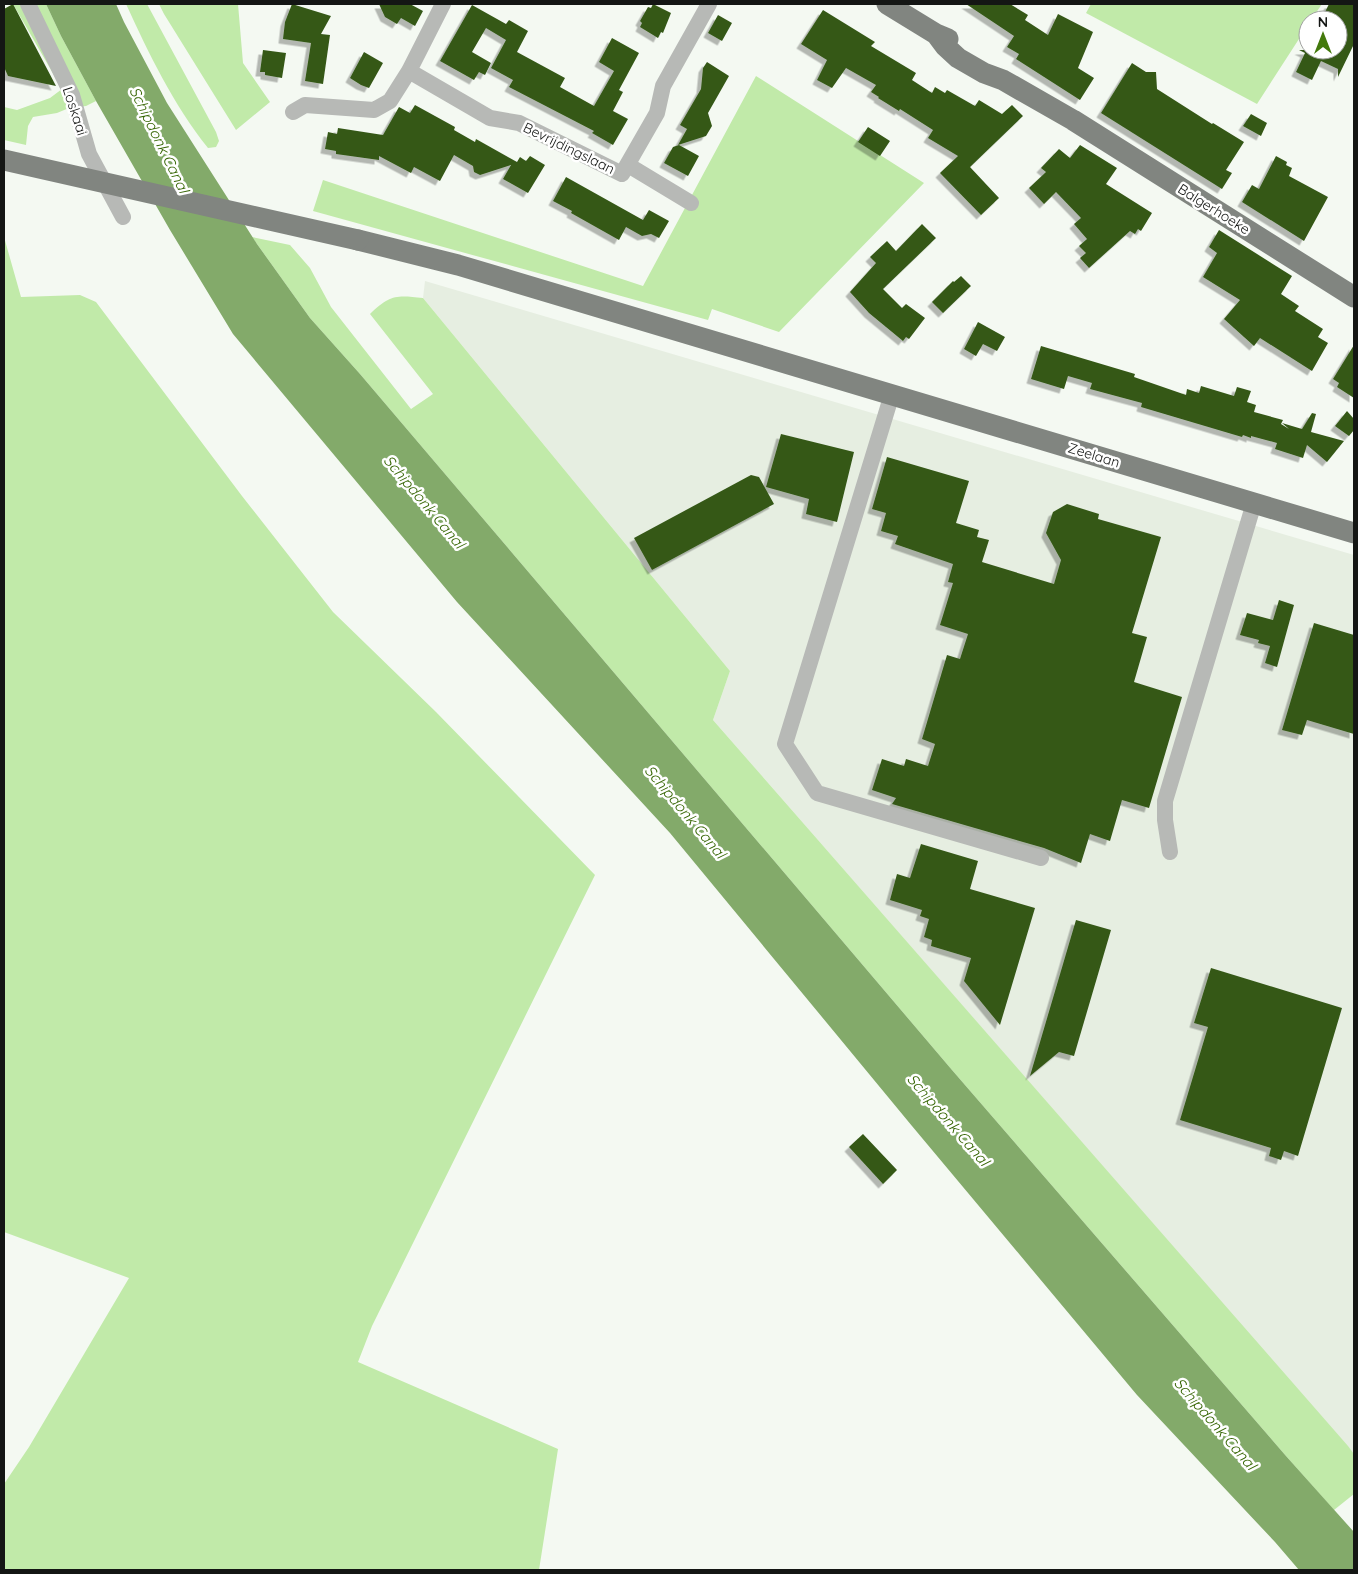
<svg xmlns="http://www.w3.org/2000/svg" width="1358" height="1574" viewBox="0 0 1358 1574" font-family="Quicksand,sans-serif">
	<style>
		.built { fill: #e6eee1 }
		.green { fill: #c1eaa9 }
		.water { fill: #83aa6a }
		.building { fill: #355819; filter: url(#shadow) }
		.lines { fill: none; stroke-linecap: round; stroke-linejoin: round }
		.minor { stroke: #b7b9b6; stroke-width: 16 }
		.major { stroke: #818580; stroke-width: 21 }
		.major-bridge { stroke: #818580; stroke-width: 21 }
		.labels { text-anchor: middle; stroke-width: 5; stroke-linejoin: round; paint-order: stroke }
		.street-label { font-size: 14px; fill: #141614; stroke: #fff }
		.water-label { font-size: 15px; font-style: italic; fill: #356502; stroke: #fff }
	</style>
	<defs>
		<filter id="shadow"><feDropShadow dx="-4.5" dy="4.5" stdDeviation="0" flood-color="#0004"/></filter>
	</defs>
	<rect width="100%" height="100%" fill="#f4f9f2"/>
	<path class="built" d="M425,281L1354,555V1454L713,720L730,671L423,298Z"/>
	<path class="green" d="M13,4H46L61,36L96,101L86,106L69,108L57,113L33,117L28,126L26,145L4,140V107L17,110L50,98L62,89Z
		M126,4H147L216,132L219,141L216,147L208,148C173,104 149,54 126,4Z
		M159,4H238L243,63L270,102L236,130L164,14Z
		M1091,4H1322L1311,20H1308V25L1257,104L1086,13Z
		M756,76L924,183L779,332L712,309L708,320L313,211L323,180L643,286Z
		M4,237L21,297L80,295L96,302L242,496L333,612L436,712L595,875L372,1326L358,1362L558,1449L539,1570H4V1484L29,1447L129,1278L4,1232Z
		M252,237L290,245L310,268L331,307L411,409L433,394L370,314C390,295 395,295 423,298L730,671L713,720L1348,1446L1354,1454V1494L1334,1510L1286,1456L952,1070L360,374L310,318Z"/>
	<path class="water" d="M46,4H116L124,22L167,103L257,244L310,318L360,374L952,1070L1286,1456L1354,1532V1570H1299L1275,1542L1137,1395L912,1126L670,833L457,602L233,334L170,230L96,101L61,36Z"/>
	<path class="building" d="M13,4L56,86L8,76L4,67V9Z
		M292,4L331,16L321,34L330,35L323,84L305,81L311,43L283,39L285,22Z
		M379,4H410L423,11L415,26L401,18L397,24L385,17Z
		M653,4L671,13L663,33L661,32L658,38L640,27L642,23L640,21L648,7L651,8Z
		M966,4H1010L1028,15L1025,20L1048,35L1058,14L1093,32L1078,68L1094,78L1080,100L1016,59L1019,54L1007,47L1014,36Z
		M1329,4H1354V44L1338,77V69L1321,61L1312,80L1296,72L1305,53L1299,50H1338V20H1321Z
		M472,5L506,24L509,20L528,31L517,52L565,78L560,87L594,106L614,71L599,62L612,38L639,53L619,90L623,92L613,111L628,119L613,145L592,133L594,131L509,87L513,80L491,68L506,40L486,28L472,52L491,63L485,75L479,72L474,80L440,61Z
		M823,10L875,42L871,46L916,73L912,80L932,93L935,87L945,93L947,90L975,106L979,100L1002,114L1012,105L1023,116L970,167L999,198L981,215L940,173L958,156L928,138L933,130L900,109L899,111L878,98L879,97L871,92L876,85L846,68L832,88L817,80L827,60L801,44Z
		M718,15L732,23L722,41L708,33Z
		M263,50L286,53L282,78L265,75V72H260Z
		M364,52L383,63L369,88L361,85L350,78Z
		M707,62L729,76L708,113L712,126L706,136L678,145L687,129L680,125L701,89L703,68Z
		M1132,63L1146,72H1156L1157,89L1212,124L1213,123L1244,142L1226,170L1232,173L1222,189L1101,113Z
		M415,105L455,127L454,130L475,142L476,139L517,162L520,157L526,161L530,156L545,165L528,193L503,179L511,165L480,175L474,172L473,166L454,155L440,181L414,167L411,173L379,156V160L336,154V151L325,149L328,132L337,134L338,128L383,135L399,107L410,113Z
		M1251,114L1267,123L1261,136L1243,126Z
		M868,127L890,141L880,156L858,142Z
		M679,145L699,156L688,176L664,163L673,147Z
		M1080,145L1117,168L1106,184L1152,213L1141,231L1138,229L1135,234L1130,231L1089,268L1080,258L1086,253L1079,246L1087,239L1074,224L1081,218L1056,192L1044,204L1029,188L1046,172L1041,168L1059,149L1070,158Z
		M1276,156L1287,162L1286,165L1292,168L1289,176L1328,197L1304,241L1242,202L1252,185L1259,189Z
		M566,177L643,220L649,210L669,221L659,238L651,234L642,236L626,227L619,240L571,213L572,211L553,201Z
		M922,224L936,238L883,289L902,308L906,304L925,318L909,339L906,337L903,341L869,313L850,292L876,263L870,257L887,241L896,251Z
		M1219,230L1292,276L1281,294L1299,306L1295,311L1323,329L1318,337L1328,343L1312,371L1260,338L1254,346L1224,319L1240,300L1203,277L1217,253L1209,247Z
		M961,276L971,286L943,313L932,302L953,281L954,282Z
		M978,322L1005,337L997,351L983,344L976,356L964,349Z
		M1354,345V398L1337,387L1339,383L1333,379Z
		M1041,346L1135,374L1134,377L1186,395L1187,389L1199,393L1201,386L1234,396L1237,387L1251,391L1247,402L1256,405L1254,412L1283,420L1281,424L1289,429L1282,423L1302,429L1312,413L1316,414L1311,432L1344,441L1327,462L1307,445L1303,458L1275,449L1277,443L1251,436V438L1243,435L1242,437L1141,407L1142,403L1090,389L1092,383L1068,376L1064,389L1031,379Z
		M1347,411L1354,419V430L1349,436L1335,426Z
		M781,434L854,452L837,522L806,514L809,499L766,487Z
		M887,457L969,481L956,523L979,530L977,537L989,540L982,562L1054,584L1061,560L1046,533L1053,512L1067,504L1099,514L1098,519L1161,537L1132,633L1147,637L1134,682L1182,697L1149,808L1122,800L1110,841L1090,834L1081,863L1044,848L892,804L896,798L872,790L882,759L904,766L906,759L928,766L935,744L922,739L947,655L960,659L968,634L940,625L953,583L948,582L953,564L895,544L898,536L881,531L886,513L872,509Z
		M751,475L759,477L774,504L652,570L634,538Z
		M1279,600L1294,605L1277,667L1265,663L1270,646L1258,643L1259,640L1240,635L1247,613L1273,620Z
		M1314,623L1354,635V734L1307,720L1302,735L1282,730Z
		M921,844L978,861L970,889L1035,908L1000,1025L964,981L971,958L931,946L932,940L924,937L929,919L920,916L922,910L890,900L897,874L910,878Z
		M1076,920L1111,930L1074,1056L1059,1052L1030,1076Z
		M1211,968L1342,1008L1298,1156L1284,1151L1281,1160L1269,1156L1271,1148L1180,1120L1208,1027L1194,1023Z
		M863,1134L897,1170L883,1184L849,1147Z"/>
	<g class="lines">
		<path class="minor" d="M28,4L72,95L89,154L123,217
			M409,71L490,118L519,123L622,174L657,113L663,86L709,4
			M293,112L305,105L374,110L390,101L409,71L443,4
			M628,165L691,203
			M892,394L785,744L817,793L1041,858
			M1170,852L1165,820V801L1254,503"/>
		<path class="major" d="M887,4L936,34L948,39
			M936,34L945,46L958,58L984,73L1003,80L1073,120L1354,297
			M358,240L458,265L1354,533"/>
		<path class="major-bridge" d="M4,160L358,240"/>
	</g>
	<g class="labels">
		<g class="street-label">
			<text transform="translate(75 111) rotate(72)" y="5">Loskaai</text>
			<text transform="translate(569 148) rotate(26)" y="5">Bevrijdingslaan</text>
			<text transform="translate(1214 209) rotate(32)" y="5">Balgerhoeke</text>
			<text transform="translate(1094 455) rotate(17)" y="5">Zeelaan</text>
		</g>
		<g class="water-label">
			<text transform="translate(159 140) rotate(64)" y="5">Schipdonk Canal</text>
			<text transform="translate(424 502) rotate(50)" y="5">Schipdonk Canal</text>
			<text transform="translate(685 812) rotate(50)" y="5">Schipdonk Canal</text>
			<text transform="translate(948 1120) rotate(49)" y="5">Schipdonk Canal</text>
			<text transform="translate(1215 1424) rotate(49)" y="5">Schipdonk Canal</text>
		</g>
	</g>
	<rect width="1358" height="1574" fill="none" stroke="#141614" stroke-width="10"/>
	<g transform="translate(1323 35)"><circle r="24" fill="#ffffff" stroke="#a1a2a1"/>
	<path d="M0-4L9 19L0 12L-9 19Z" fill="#43790c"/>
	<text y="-8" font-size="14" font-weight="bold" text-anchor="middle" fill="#141614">N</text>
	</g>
</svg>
